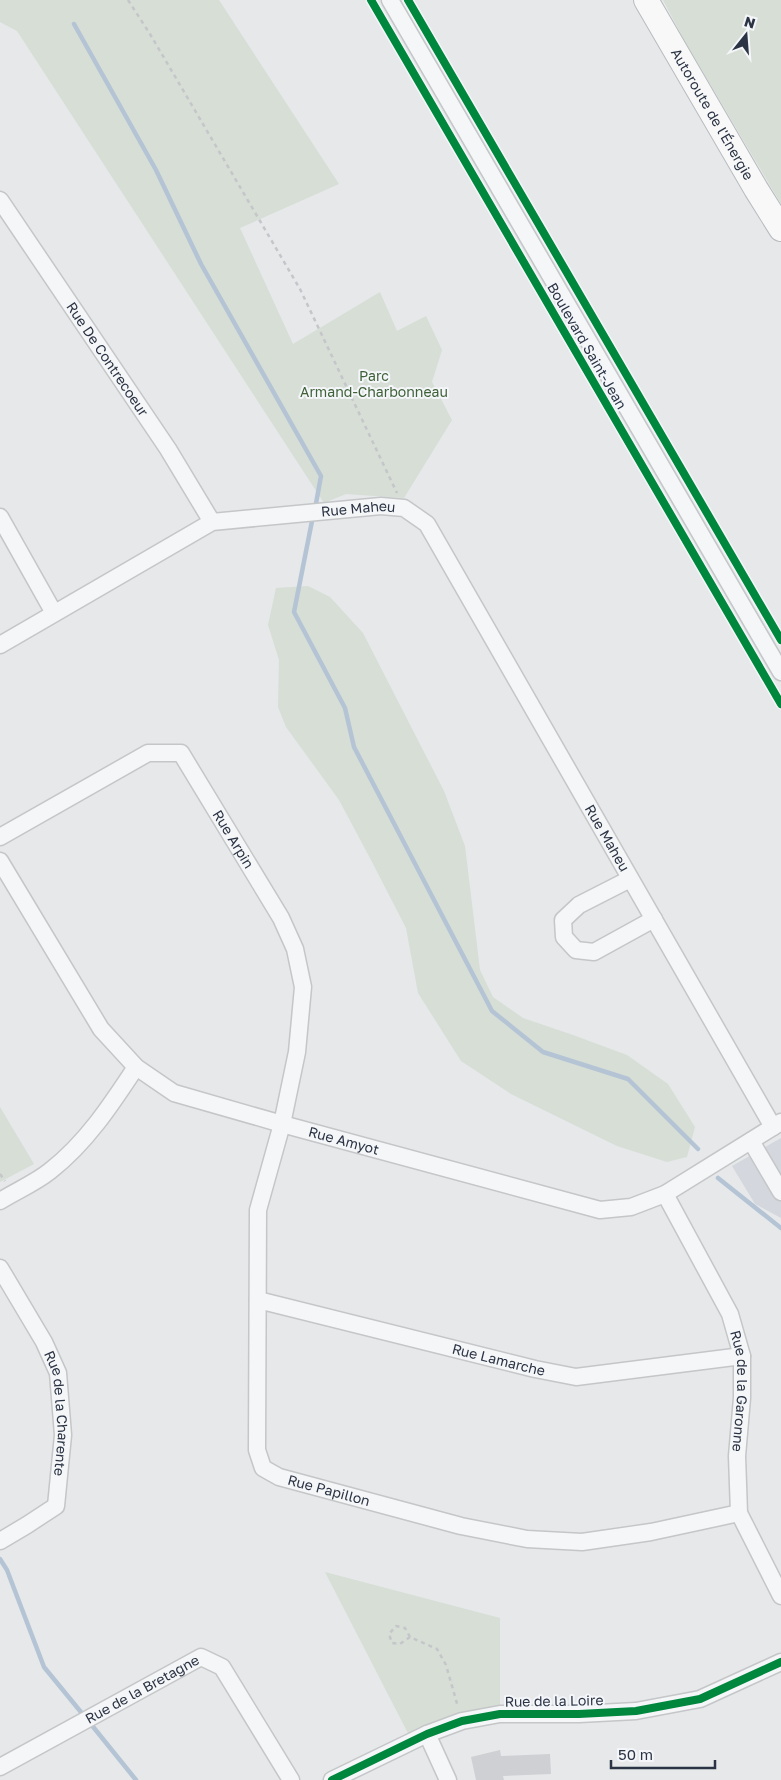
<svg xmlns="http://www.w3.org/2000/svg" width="781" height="1780" viewBox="0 0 781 1780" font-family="'Golos Text',sans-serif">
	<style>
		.built { fill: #d4d7dd }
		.green { fill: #d6ded6 }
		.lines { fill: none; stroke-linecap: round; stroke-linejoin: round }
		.stream { stroke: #b4c4d5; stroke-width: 4.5 }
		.building { fill: #ced0d3 }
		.minor-casing { stroke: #c4c6c8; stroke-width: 19 }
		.highway-casing { stroke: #b8bbbf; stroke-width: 26 }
		.path { stroke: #c5c6ca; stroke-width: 2.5; stroke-dasharray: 4 4; stroke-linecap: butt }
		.minor { stroke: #f5f6f7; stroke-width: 16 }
		.highway { stroke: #f8f8f8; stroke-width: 24 }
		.cycleway-casing { stroke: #f4f6f9; stroke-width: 11 }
		.cycleway { stroke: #00873e; stroke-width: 8 }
		.labels { text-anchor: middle; stroke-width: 4; stroke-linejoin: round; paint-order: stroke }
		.street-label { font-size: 14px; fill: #2b3445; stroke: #f4f6f9 }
		.park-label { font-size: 14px; fill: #3f6138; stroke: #f4f6f9 }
	</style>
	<rect width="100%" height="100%" fill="#e6e8ea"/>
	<path class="built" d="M781,1138V1218L755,1204L732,1166Z"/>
	<path class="green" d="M0,0H219L339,184L240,228L293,344L380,292L397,331L426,316L442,350L432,382L452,420L404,498L346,494L324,503L17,31L0,22Z
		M663,0H781V204L683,38Z
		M308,586L330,597L363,633L444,791L465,846L480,970L493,997L523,1018L573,1035L627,1055L668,1084L695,1127L687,1157L667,1162L617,1146L511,1094L461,1061L418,993L406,928L371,860L339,800L286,727L278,707L279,660L268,625L276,588Z
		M0,1107L34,1164L0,1182Z
		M325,1572L500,1618V1714L412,1741Z"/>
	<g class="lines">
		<path class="stream" d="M74,24L156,170L201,264L321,476L315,509
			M313,516L294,612L345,708L354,747L492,1011L543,1052L628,1079L698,1149
			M718,1178L781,1228
			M0,1559L7,1570L44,1667L85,1717
			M90,1723L136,1780"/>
	</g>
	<path class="building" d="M500,1750L501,1756L550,1754L551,1774L503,1776L504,1780H476L471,1757Z"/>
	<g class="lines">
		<defs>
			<g id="minor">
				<path d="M390,0L781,672"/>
				<path id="s1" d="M0,200L168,449L212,522"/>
				<path d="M0,517L54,613"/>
				<path id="s2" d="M0,645L212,522L381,506L404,508L427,524L773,1127"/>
				<path id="s3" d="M0,837L148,753H181L281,918L295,949L303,987L297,1052L282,1124L258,1210L257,1450L263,1468L279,1477L461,1526L527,1539L582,1542L651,1532L739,1513"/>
				<path id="s4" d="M0,861L101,1029L136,1067L174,1093L282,1124L600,1210L631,1207L665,1194L781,1122"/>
				<path d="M630,879L579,905L563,920L564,937L576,950L594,952L654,919"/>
				<path d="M751,1141L781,1192"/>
				<path id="s5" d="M665,1194L730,1314L742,1356V1398L737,1456L739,1513L781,1596"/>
				<path d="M0,1201C16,1191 35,1183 50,1171C86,1143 111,1105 136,1067"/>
				<path id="s6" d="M0,1268L44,1342L58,1373L63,1435L56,1506L27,1525L0,1541"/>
				<path id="s7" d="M258,1300L535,1369L576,1377L742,1356"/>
				<path d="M427,1734L448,1780"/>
				<path id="s8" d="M0,1767L201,1657L222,1667L291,1780"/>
				<path d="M332,1780L427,1734L462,1721L500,1714H579L636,1711L700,1699L781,1662"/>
			</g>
			<g id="highway">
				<path id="s9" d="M646,0L756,189L781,229"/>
			</g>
		</defs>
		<use href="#minor" class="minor-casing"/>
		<use href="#highway" class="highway-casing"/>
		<path class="path" d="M128,0L150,34L300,289L397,493
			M0,1174L5,1181
			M410,1637L405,1628L396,1626L389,1634L392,1643L400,1644L410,1637L437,1649L446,1665L458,1707"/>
		<use href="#minor" class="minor"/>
		<use href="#highway" class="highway"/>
		<defs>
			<path id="cycleway" d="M371,0L781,704
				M408,0L781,640
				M332,1780L427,1734L462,1721L500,1714H579L636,1711L700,1699L781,1662"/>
		</defs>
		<use href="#cycleway" class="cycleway-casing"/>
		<use href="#cycleway" class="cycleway"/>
	</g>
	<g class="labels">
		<g class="street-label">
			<text dy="5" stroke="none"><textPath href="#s9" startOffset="132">Autoroute de l'Énergie</textPath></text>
			<text transform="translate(587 346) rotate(60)" y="5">Boulevard Saint-Jean</text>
			<text dy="5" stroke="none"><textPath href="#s1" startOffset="192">Rue De Contrecoeur</textPath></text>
			<text dy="5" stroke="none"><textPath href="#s2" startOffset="392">Rue Maheu</textPath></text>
			<text dy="5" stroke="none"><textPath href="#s2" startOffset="828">Rue Maheu</textPath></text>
			<text dy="5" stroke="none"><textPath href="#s3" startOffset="304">Rue Arpin</textPath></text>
			<text dy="5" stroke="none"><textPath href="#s4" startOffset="470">Rue Amyot</textPath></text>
			<text dy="5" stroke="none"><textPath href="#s7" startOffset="248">Rue Lamarche</textPath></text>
			<text dy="5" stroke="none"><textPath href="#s5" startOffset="215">Rue de la Garonne</textPath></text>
			<text dy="5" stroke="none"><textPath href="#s6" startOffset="160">Rue de la Charente</textPath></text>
			<text dy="5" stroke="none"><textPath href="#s3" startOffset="1026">Rue Papillon</textPath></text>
			<text dy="5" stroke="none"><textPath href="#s8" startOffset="162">Rue de la Bretagne</textPath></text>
			<text transform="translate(554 1701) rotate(-1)" y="5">Rue de la Loire</text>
		</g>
		<g class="park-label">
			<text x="374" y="381">Parc<tspan x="374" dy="16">Armand-Charbonneau</tspan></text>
		</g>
	</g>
	<g transform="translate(746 35) rotate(17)" stroke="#f4f6f9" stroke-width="4" paint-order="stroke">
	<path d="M0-4L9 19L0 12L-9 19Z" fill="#2b3445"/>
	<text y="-8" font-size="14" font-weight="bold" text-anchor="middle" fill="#2b3445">N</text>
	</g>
	<path d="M611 1760v8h104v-8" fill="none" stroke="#2b3445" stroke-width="2.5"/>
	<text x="618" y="1760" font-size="15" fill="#2b3445" stroke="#f4f6f9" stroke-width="4" paint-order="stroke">50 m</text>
</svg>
